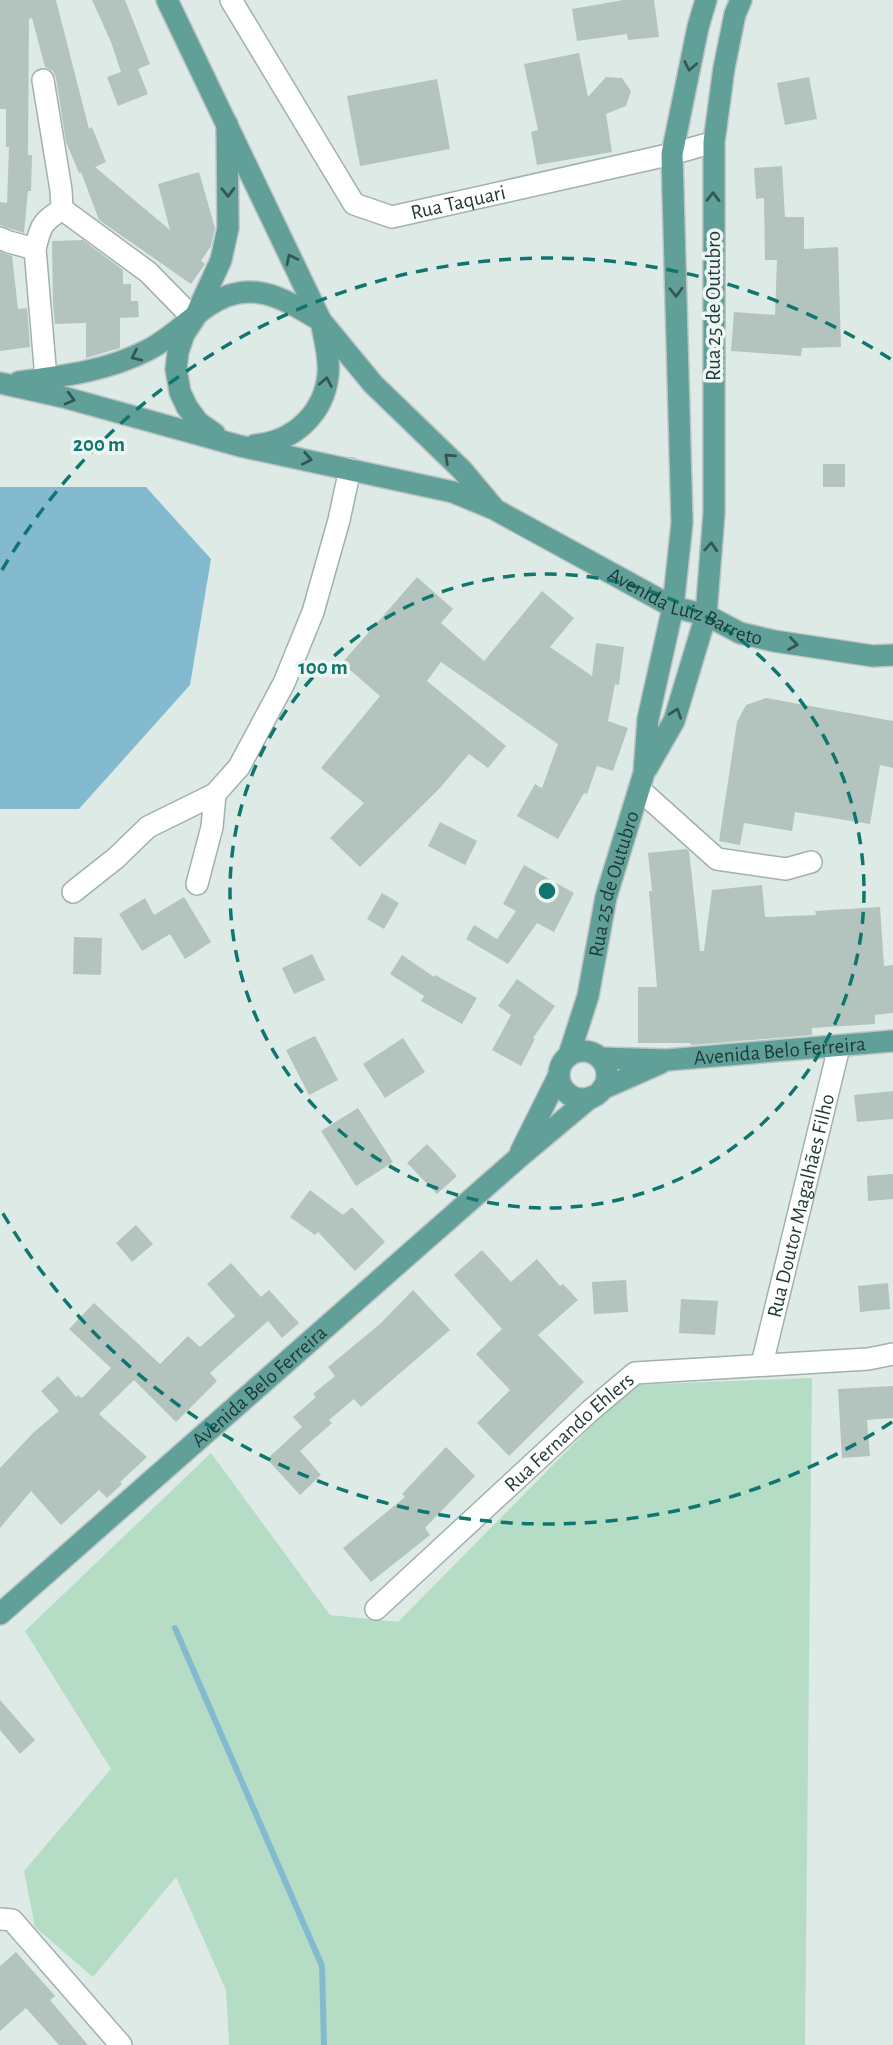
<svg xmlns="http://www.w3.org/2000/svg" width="893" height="2045" viewBox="0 0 893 2045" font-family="'Alegreya Sans',sans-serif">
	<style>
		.green { fill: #b5dcc5 }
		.water { fill: #84bad0 }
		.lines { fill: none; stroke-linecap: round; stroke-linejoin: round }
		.stream { stroke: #84bad0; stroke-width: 6 }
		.building { fill: #b3c4bf }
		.minor-casing { stroke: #a0b1ae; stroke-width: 24 }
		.major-casing { stroke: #bcc4c3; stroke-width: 24 }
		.minor { stroke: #fff; stroke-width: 21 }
		.major { stroke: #61a099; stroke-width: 21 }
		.oneway { stroke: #335854 }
		.ring { fill: none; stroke: #0f766e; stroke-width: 3.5; stroke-dasharray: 12 9 }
		.labels { text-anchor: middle; stroke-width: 7; stroke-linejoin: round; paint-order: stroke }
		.street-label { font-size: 21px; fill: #1f3936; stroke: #eef6f3 }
		.centre { fill: #0f766e; stroke: #eef6f3; stroke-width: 3.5 }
		.ring-label { font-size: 21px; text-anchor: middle; font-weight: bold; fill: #0f766e; stroke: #eef6f3; stroke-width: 7; stroke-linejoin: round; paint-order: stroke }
	</style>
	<rect width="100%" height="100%" fill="#ddeae6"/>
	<path class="green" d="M812,1378L805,2045H229L226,1990L176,1877L93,1977L35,1927L24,1871L111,1769L25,1631L211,1453L330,1615L398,1622L632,1385Z"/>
	<path class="water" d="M0,487H146L211,559L190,685L79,809H0Z"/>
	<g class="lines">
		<path class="stream" d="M175,1628L322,1966L324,2045"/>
	</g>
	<path class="building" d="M0,0H56L89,129L92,127L106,162L95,167L170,230L158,184L199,172L215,228L211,246L201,261L205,264L191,284L99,220L81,172L79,173L66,142L56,78L53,71L45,67L32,18L29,19L28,155H32L31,191H28L24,233L0,225V202L7,203L9,147H6V109H0Z
		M92,0H125L150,64L138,69L148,94L118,106L107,77L121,72L111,42Z
		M623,0H654L659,37L628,40L627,34L577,41L572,9Z
		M579,53L588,97L606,77L622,78L631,91L626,106L606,114L612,152L537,165L531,132L538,130L524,64Z
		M809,77L817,119L785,125L777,83Z
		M437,79L450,149L360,166L347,96Z
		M782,166L785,217H804V249L838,247L841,347L802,348L801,356L731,351L734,312L775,315L777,260H765L764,198L756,199L754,168Z
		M83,240L123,270V284H131V301H138L139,317L120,318V348L86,358V323L55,324L53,304L52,241Z
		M0,252L12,256L18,309L27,308L30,347L0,351Z
		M823,464H845V487H823Z
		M417,577L453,609L441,623L484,661L542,591L574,618L550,647L592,676L596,643L624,647L619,685L615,684L608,721L628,728L613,771L597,766L587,794L584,793L558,839L517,816L535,784L542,788L558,744L441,662L427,681L506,746L488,768L469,754L439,789L360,867L330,838L364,803L321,768L380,696L342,663Z
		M766,698L893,721V768L880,765L870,824L795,812L792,831L744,823L740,845L719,841L737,722L746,705Z
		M440,822L477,841L465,865L428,846Z
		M686,849L689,851L700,951H704L712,890L762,885L765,917L816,915L815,911L880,907L884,966L893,965V1013L875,1015V1024L812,1028V1035L691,1045L690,1043H638V987H657L649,891H652L648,853Z
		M524,865L574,893L554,932L537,923L508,964L466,939L474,925L497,939L516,911L503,904Z
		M382,893L399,903L384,929L367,919Z
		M184,897L211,942L185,959L170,934L142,951L119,914L145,898L154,915Z
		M74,937L102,938L101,975L73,974Z
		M312,954L325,980L294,994L282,968Z
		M402,955L434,977L435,975L477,998L462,1024L421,1001L424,996L390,974Z
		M517,979L555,1006L533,1038L535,1039L521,1066L492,1050L511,1015L498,1006Z
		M315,1036L338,1080L309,1095L286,1050Z
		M403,1038L425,1072L385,1098L363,1064Z
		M893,1091V1119L857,1122L854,1095Z
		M358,1108L393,1162L356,1186L321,1131Z
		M427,1144L457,1176L437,1194L407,1163Z
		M893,1174V1199L868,1201L867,1176Z
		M310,1190L343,1215L352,1207L385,1242L355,1271L318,1232L315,1235L290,1217Z
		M136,1225L153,1244L132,1262L116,1243Z
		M482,1250L511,1282L537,1259L560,1286L563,1284L578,1300L538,1335L584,1382L509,1456L477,1423L510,1390L476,1354L502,1329L454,1275Z
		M231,1263L261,1297L269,1290L299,1323L282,1338L268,1321L210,1373L217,1381L176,1422L134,1380L99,1414L147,1457L120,1482L122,1484L107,1498L99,1490L61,1525L31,1491L0,1528V1468L34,1432L59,1411L41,1391L58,1376L76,1397L78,1395L82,1398L111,1368L69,1329L94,1303L160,1364L188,1336L200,1347L235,1316L207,1284Z
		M626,1280L628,1312L594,1314L592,1282Z
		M888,1283L890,1309L860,1312L858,1286Z
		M413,1290L450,1330L361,1407L354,1399L329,1420L332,1423L300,1451L321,1475L300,1495L267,1459L302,1427L293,1417L316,1397L313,1394L335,1376L328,1367L380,1324Z
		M681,1299L718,1301L715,1335L679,1333Z
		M893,1386V1418L867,1420L870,1456L842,1458L838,1389Z
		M446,1447L475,1476L425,1528L430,1535L371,1582L343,1548L405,1497L402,1494Z
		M0,1700L35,1740L20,1754L0,1730Z
		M16,1952L55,1996L50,2000L88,2045H59L26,2008L0,2031V1966Z"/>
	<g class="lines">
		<defs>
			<g id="minor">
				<path id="s1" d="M231,0L354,204L392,217L672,154L714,142"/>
				<path d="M43,80L61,190L62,209C42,223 41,224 35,249L46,378"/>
				<path d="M62,209L148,272L194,319"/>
				<path d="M0,238L9,242L35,249"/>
				<path d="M639,789L717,859L786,869L811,862"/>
				<path d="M197,884L212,827L215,794"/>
				<path d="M73,892L116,858L148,827L215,794L239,767L284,683L313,612L339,520L350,469"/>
				<path id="s2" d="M762,1364L839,1047"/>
				<path id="s3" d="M376,1609L590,1411L635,1373L868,1359L893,1354"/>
				<path d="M0,1919L12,1920L121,2045"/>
			</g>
			<g id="major">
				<path d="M167,0L321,321L373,384L462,470L493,507"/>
				<path d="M19,382C64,376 107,371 148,350C170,339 188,320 208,306C250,277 283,298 321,321C324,338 330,357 328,375C324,414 293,442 255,445"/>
				<path id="s4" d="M0,383L63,397L240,446L453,492L494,509L673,607L706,615L740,633L774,641L873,656L893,655"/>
				<path d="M215,434L198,422L187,407L180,392L176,369L178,352L184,334L194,319L221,260L228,228L227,124"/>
				<path d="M647,768L674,721L706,615L714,513V142L724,68L735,14L741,0"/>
				<circle cx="583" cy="1075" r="24"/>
				<path id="s5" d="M569,1055L588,996L606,897L644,773L648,719L673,607L682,523L672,154L698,27L706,0"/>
				<path id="s6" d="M600,1058L667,1060L893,1041"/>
				<path d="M602,1089L661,1063"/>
				<path d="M521,1151L559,1075"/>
				<path id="s7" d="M0,1614L517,1159L591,1097"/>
			</g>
		</defs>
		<use href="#minor" class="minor-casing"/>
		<use href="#major" class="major-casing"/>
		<use href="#minor" class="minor"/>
		<use href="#major" class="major"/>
	</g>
	<defs><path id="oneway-chevron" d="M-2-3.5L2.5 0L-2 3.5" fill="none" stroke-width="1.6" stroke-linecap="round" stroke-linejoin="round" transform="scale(1.75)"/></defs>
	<g class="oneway">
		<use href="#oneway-chevron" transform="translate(690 66) rotate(101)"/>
		<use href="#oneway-chevron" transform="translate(228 192) rotate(89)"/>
		<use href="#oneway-chevron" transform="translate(713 197) rotate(-89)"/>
		<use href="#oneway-chevron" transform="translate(291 259) rotate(-116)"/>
		<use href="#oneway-chevron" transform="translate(676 292) rotate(88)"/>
		<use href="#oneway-chevron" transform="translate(136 356) rotate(155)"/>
		<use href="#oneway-chevron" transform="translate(326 382) rotate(-79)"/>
		<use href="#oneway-chevron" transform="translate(70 399) rotate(15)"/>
		<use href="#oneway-chevron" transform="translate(449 458) rotate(-137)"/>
		<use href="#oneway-chevron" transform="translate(307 459) rotate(11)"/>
		<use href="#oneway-chevron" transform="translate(711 547) rotate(-86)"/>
		<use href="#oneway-chevron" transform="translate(793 644) rotate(9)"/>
		<use href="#oneway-chevron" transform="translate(676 713) rotate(-71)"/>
	</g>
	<g class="ring">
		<circle cx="547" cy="891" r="317"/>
		<path d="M892 1422A633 633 0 0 1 2 1212M2 570A633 633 0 0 1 892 360"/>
	</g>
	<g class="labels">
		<g class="street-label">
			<text dy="7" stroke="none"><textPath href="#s1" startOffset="346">Rua Taquari</textPath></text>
			<text transform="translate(713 306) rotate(-90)" y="7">Rua 25 de Outubro</text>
			<text dy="7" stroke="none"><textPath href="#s4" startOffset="726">Avenida Luiz Barreto</textPath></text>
			<text dy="7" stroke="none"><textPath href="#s5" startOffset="177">Rua 25 de Outubro</textPath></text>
			<text dy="7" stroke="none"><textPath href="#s6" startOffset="180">Avenida Belo Ferreira</textPath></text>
			<text dy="7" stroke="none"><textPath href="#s2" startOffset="163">Rua Doutor Magalhães Filho</textPath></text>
			<text dy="7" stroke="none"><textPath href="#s7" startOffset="345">Avenida Belo Ferreira</textPath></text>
			<text dy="7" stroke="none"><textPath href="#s3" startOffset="262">Rua Fernando Ehlers</textPath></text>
		</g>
	</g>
	<circle cx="547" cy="891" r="10" class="centre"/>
	<g class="ring-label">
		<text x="99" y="451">200 m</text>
		<text x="323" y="674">100 m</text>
	</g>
</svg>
